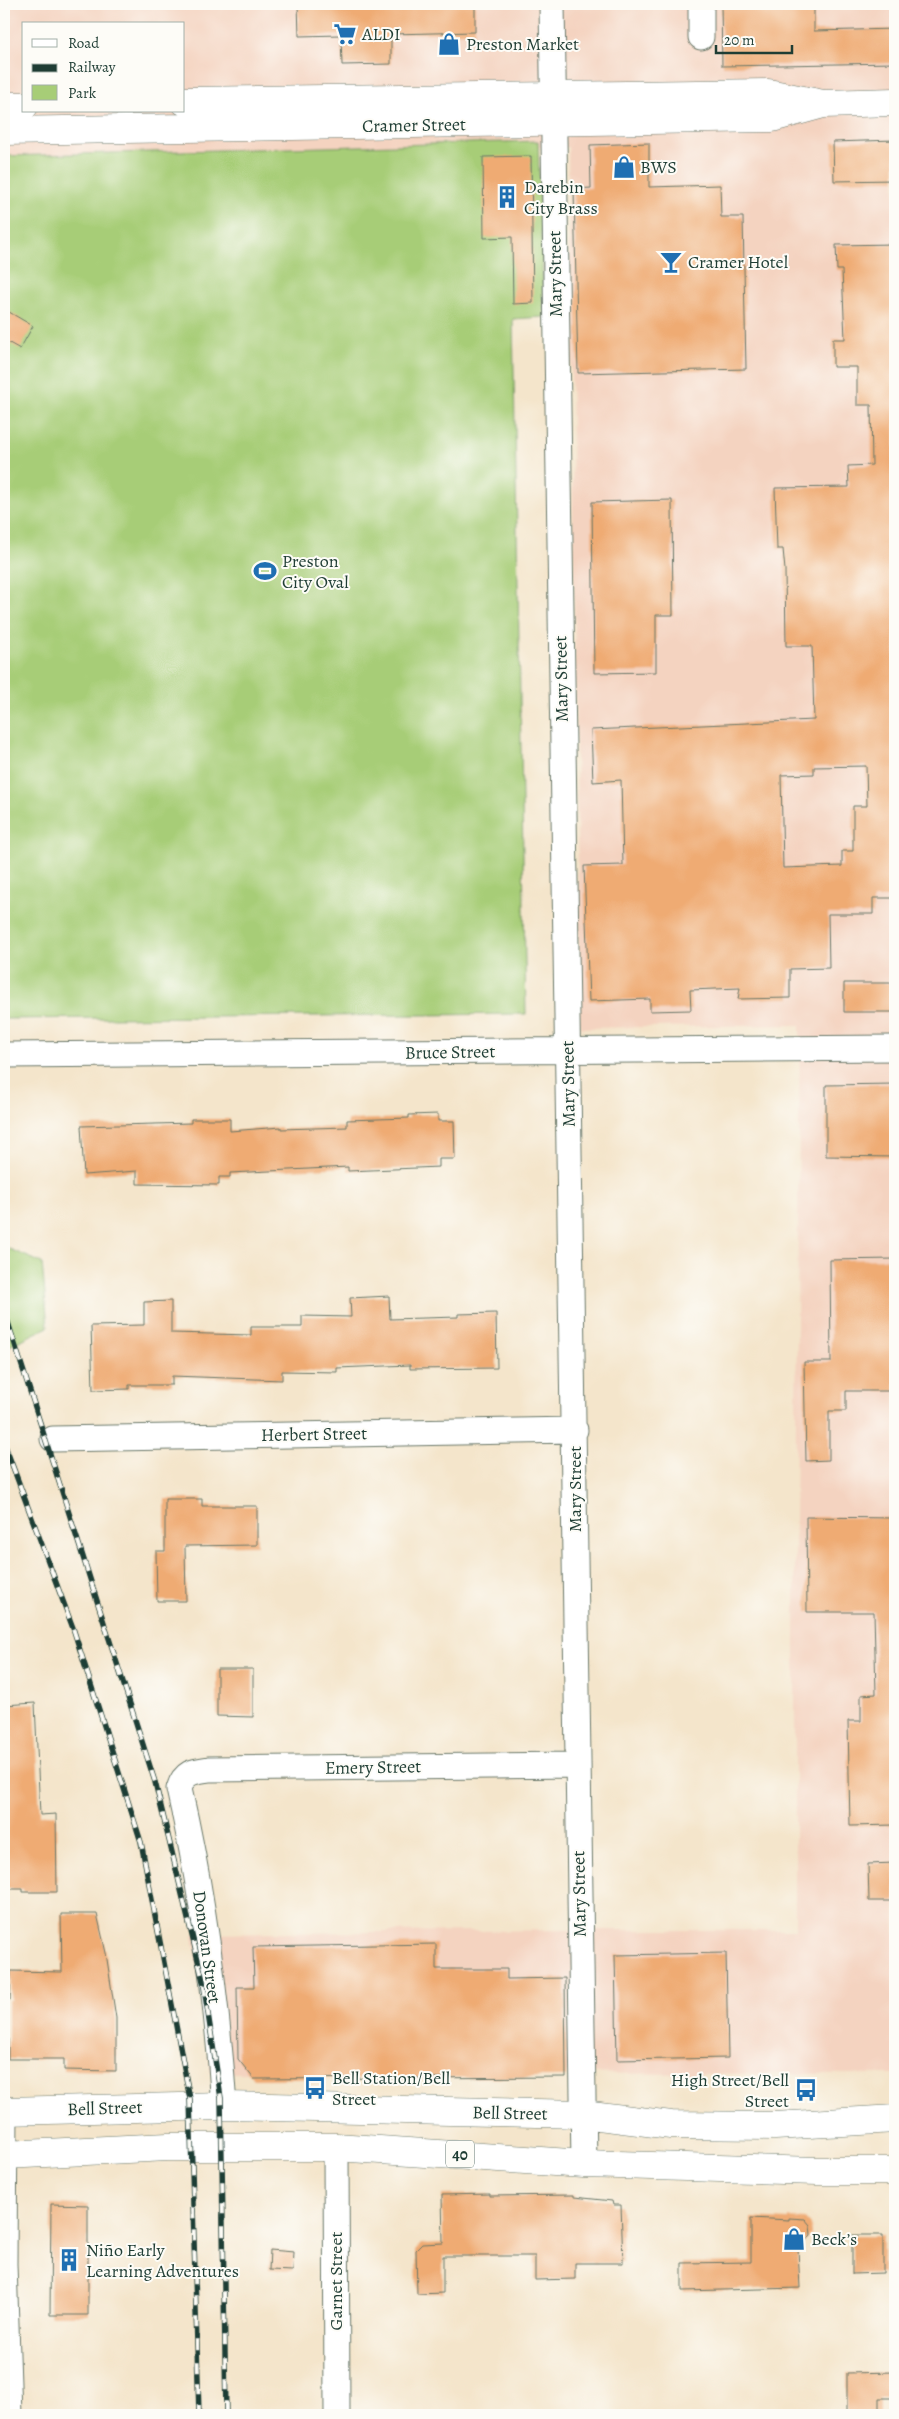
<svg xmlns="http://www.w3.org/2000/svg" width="899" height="2419" viewBox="0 0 899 2419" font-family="Alegreya,serif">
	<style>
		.built { fill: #f4d3c0; fill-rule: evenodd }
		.green { fill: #a7cd77; stroke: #638556 }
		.building { fill: #efab73; fill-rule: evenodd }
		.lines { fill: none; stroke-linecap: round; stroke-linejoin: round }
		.street-casing { stroke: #6a7869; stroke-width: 27 }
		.secondary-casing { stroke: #6a7869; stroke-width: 29 }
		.highway-casing { stroke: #6a7869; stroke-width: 29 }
		.street { stroke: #fff; stroke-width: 25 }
		.secondary { stroke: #fff; stroke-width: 28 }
		.highway { stroke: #fff; stroke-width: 28 }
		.rail-casing { stroke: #1f3d34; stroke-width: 5.5 }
		.rail { stroke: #fdfcf7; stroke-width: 4; stroke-dasharray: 11; stroke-linecap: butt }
		.labels { text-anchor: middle; stroke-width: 4; stroke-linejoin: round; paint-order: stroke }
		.shield { fill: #fdfcf7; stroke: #62766e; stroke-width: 1 }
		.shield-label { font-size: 16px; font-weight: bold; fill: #1f3d34 }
		.poi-label { font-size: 18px; fill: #1f3d34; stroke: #fdfcf7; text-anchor: start }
		.street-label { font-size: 18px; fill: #1f3d34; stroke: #fdfcf7 }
	</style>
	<rect width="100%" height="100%" fill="#fdfcf7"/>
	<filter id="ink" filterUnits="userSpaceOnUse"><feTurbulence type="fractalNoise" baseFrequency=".02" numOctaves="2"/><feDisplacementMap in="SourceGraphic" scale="10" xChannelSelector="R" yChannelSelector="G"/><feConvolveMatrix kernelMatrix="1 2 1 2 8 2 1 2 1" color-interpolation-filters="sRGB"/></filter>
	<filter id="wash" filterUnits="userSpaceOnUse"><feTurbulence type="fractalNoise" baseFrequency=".0096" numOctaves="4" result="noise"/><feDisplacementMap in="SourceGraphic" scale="20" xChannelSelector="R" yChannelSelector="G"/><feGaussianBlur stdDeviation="1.12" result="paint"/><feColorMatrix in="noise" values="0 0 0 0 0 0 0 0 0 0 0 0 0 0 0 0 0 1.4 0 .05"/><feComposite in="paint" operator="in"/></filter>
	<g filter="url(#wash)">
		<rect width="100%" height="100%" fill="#f4e5cb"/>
		<path class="built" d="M4,4H895V2074L211,2073L193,1934L565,1930H795V1520L800,1025L580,1028L568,147L4,156L6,77H4ZM24,24H184V111H24Z"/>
		<path class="green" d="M538,141L544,317L513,319L526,1014L4,1019V156Z
			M4,1242L7,1248L42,1263L48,1327L5,1348Z"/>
		<g id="blocks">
			<path class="building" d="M298,4H475V32L391,34V64L342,65L341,35L299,36Z
				M721,4H814V31L895,29V63L722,66Z
				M895,140V180L834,181L833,142Z
				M649,143V187L720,185L721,217H743L746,369L578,373L574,189L591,188L590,145Z
				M531,156L533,303L513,304L512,237L484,238L483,157Z
				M895,244V898H873V914H828L829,968L790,969V998L738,999L740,988L690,990L691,1010L650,1011V999L589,1001L584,866L623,865L621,780L593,782L591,730L814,720L812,646H786L785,570L783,549H777L775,488L849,487L848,466L872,465L871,405H857V367H833V339H845L842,270H837L836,245ZM866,766L867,806H853V851H842V866L783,868L781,775L814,774V767Z
				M4,309L33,326L20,349L4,340Z
				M672,500L673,615H656V672L594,673L592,502Z
				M844,983H895V1012H844Z
				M895,1084V1157L826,1156V1085Z
				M438,1114V1121H454L455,1159H439V1167L348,1171V1167L230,1173V1177H219V1185L137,1184V1171L84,1175L81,1126L191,1123V1119H230V1131L281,1127V1129L347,1127V1120L409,1118V1115Z
				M895,1259V1391H846V1411H829V1460L806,1461L804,1362H831L830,1260Z
				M389,1296L390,1319L458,1317V1314L496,1313L497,1368L410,1369V1365L337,1368V1372L282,1371V1380L172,1376V1385H129V1389L93,1390L91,1326L144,1325V1302L171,1301V1333L251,1335V1327H302V1316L351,1317L350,1298Z
				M165,1499H202V1506H257V1545L185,1546L186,1601H157L156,1551H165Z
				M806,1517L895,1518V1825L850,1826L848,1721H861V1695L876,1694L874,1612H807Z
				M217,1669H253V1717L217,1716Z
				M35,1703L40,1815L56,1814L57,1892H23V1889H4V1705Z
				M895,1863V1901H869L868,1864Z
				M61,1914H97L106,1953L116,2018V2071L64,2070V2059H8V2000H10L11,1971L62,1972Z
				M436,1944V1969H507V1979L565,1978L566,2077L254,2079L238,2059L237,1987H254L253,1947Z
				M726,1953L728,2058L617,2060L615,1955Z
				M490,2194V2196L574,2195V2197L612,2201L613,2205H621L623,2263H575V2279L535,2280V2256H443V2293L417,2294L416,2250L422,2244L443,2243L442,2195Z
				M51,2204L88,2205V2315H50Z
				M751,2218L789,2220V2218L805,2219L810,2225L811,2235L798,2249L800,2288L682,2291V2263L751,2262Z
				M852,2235H883V2273L852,2274Z
				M270,2250L294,2252L293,2271L269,2270Z
				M895,2372V2398H879V2415H847V2373Z"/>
		</g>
	</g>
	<g filter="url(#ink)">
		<use href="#blocks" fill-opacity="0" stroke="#6a7869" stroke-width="1"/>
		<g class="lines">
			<defs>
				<path id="street" d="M552,4L584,2164
					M701,4V37
					M4,1055L895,1048
					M53,1439L575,1430
					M224,2106C217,1999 203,1894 179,1789C184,1772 193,1771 209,1769L578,1765
					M5,2111L4,2264L9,2415
					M336,2147L337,2415"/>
				<path id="secondary" d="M184,101L768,93L823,104L895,102
					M4,106H24
					M4,131L772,118L823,104"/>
				<path id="highway" d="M4,2111L224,2106L583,2114L671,2125L775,2126L895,2119
					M4,2155L168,2147H336L584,2164L818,2171H895"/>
			</defs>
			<use href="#street" class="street-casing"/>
			<use href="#secondary" class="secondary-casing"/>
			<use href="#highway" class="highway-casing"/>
			<use href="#street" class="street"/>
			<use href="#secondary" class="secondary"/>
			<use href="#highway" class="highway"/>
			<defs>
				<path id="rail" d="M4,1310L155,1782L203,1981L221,2098L226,2415
					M4,1443L73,1628L141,1842L190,2099L199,2415"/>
			</defs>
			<use href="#rail" class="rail-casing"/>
			<use href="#rail" class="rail"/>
		</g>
	</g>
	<defs>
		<symbol id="supermarket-bare" viewBox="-9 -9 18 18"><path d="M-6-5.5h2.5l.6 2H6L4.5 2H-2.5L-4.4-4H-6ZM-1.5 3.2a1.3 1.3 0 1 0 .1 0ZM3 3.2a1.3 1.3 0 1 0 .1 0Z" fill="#1f6fb2" stroke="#fdfcf7" stroke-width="2.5" paint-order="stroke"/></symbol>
		<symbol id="shop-bare" viewBox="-9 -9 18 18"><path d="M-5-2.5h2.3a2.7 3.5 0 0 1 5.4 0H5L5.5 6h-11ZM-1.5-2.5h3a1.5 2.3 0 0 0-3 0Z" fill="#1f6fb2" stroke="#fdfcf7" stroke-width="2.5" paint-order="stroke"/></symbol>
		<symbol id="building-bare" viewBox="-9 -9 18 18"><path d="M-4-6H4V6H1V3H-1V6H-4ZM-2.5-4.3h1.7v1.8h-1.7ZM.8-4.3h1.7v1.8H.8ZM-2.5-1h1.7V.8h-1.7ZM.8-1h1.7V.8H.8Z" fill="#1f6fb2" stroke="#fdfcf7" stroke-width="2.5" paint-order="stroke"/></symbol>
		<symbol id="bar-bare" viewBox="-9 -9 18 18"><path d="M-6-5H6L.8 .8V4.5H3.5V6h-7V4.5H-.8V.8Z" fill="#1f6fb2" stroke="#fdfcf7" stroke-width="2.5" paint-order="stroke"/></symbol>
		<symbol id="stadium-bare" viewBox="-9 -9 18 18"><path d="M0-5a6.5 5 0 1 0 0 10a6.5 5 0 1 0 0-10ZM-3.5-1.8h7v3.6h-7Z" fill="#1f6fb2" stroke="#fdfcf7" stroke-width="2.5" paint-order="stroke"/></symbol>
		<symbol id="bus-bare" viewBox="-9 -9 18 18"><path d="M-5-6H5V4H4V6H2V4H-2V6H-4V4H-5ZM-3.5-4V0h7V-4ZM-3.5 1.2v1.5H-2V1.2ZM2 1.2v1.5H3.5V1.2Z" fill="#1f6fb2" stroke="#fdfcf7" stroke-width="2.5" paint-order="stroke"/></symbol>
	</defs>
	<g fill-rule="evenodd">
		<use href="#supermarket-bare" x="329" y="18" width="32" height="32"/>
		<use href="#shop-bare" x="433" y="28" width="32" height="32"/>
		<use href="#shop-bare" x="608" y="151" width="32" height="32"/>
		<use href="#building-bare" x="491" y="181" width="32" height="32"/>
		<use href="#bar-bare" x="655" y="246" width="32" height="32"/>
		<use href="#stadium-bare" x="249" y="555" width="32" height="32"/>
		<use href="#bus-bare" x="299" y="2072" width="32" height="32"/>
		<use href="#bus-bare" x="790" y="2074" width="32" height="32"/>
		<use href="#shop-bare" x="778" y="2223" width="32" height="32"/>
		<use href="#building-bare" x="53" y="2244" width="32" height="32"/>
	</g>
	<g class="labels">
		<rect class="shield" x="446" y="2140.5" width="28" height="27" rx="4"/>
		<g class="shield-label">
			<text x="460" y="2160">40</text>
		</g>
		<g class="poi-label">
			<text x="362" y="40">ALDI</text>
			<text x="466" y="50">Preston Market</text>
			<text x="640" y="173">BWS</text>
			<text x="524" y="193">Darebin<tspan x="524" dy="21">City Brass</tspan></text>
			<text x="688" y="268">Cramer Hotel</text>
			<text x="282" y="567">Preston<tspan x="282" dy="21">City Oval</tspan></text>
			<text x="332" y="2084">Bell Station/Bell<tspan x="332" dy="21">Street</tspan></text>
			<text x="789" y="2086" text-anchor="end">High Street/Bell<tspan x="789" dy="21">Street</tspan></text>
			<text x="811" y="2245">Beck’s</text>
			<text x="86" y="2256">Niño Early<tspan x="86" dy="21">Learning Adventures</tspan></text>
		</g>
		<g class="street-label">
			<text transform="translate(414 125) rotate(-1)" y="6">Cramer Street</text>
			<text transform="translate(555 274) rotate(-91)" y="6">Mary Street</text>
			<text transform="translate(561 679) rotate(-91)" y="6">Mary Street</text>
			<text transform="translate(450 1052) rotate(-1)" y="6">Bruce Street</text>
			<text transform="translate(568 1084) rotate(-91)" y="6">Mary Street</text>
			<text transform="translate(314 1434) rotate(-1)" y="6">Herbert Street</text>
			<text transform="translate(575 1489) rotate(-90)" y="6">Mary Street</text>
			<text transform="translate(373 1767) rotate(-1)" y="6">Emery Street</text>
			<text transform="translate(579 1894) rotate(-91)" y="6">Mary Street</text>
			<text transform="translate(207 1947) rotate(82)" y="6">Donovan Street</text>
			<text transform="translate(105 2108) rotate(-2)" y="6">Bell Street</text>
			<text transform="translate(510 2113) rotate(1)" y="6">Bell Street</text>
			<text transform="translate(336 2281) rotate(-90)" y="6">Garnet Street</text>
		</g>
	</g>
	<rect width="899" height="2419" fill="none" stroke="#fdfcf7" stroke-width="20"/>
	<rect x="22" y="22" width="162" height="90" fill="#fdfcf7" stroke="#a4b0a9"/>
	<rect x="32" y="39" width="25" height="8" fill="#ffffff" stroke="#a4b0a9"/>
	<text x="68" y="48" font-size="15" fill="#1f3d34">Road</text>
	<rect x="32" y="64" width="25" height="8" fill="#1f3d34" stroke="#a4b0a9"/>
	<text x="68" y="72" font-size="15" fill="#1f3d34">Railway</text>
	<rect x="32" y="85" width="25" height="15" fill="#a7cd77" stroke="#a4b0a9"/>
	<text x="68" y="98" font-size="15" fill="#1f3d34">Park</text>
	<path d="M716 45v8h76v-8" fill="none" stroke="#1f3d34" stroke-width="2.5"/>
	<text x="724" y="45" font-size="15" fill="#1f3d34" stroke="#fdfcf7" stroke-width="4" paint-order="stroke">20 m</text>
</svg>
